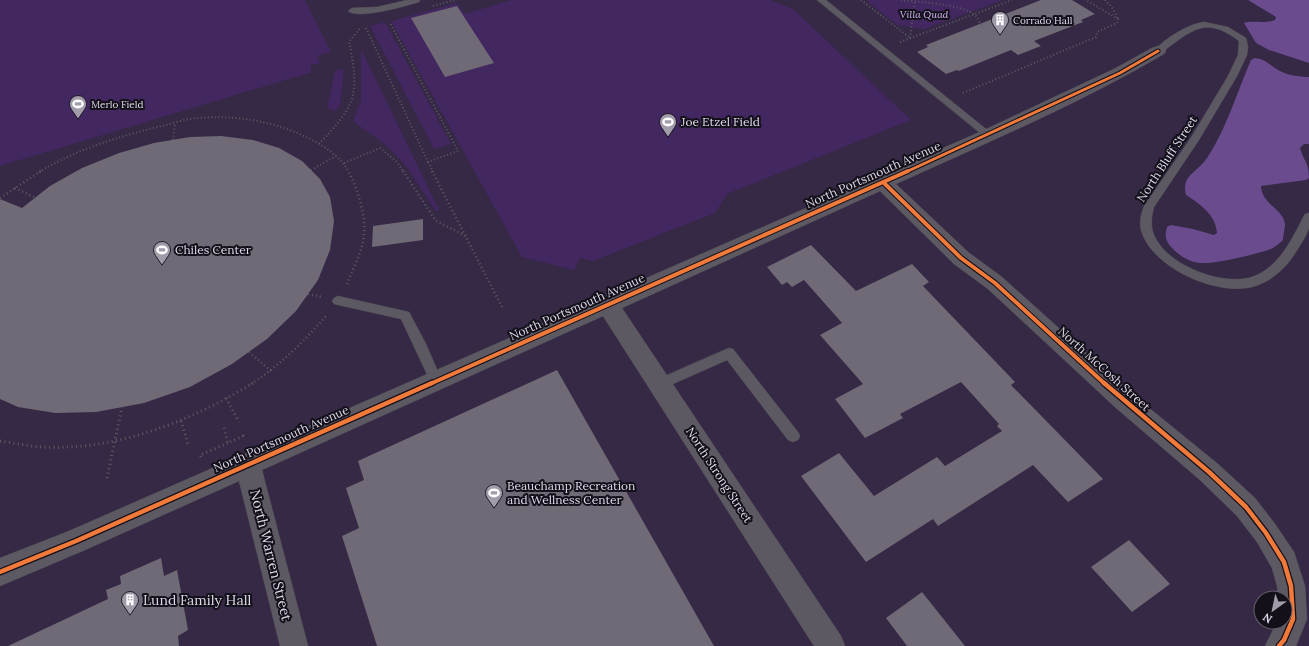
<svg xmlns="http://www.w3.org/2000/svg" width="1309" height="646" viewBox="0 0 1309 646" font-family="Lora,serif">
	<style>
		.built { fill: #352945; fill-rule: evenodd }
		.green { fill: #422760 }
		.forest { fill: #6a4b8e }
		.building { fill: #6f6a76 }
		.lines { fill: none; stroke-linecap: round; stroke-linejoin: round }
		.lane-casing { stroke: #4b4651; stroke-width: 1 }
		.street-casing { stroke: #4b4651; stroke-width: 1 }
		.path-far2 { stroke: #5e5a63; stroke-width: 2; stroke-dasharray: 1 2.5; stroke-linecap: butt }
		.path-far1 { stroke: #5e5a63; stroke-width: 2.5; stroke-dasharray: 1 3; stroke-linecap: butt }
		.path { stroke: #5e5a63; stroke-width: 3; stroke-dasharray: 1 3.5; stroke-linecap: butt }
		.lane { fill: #5d5963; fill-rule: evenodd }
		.street { fill: #5d5963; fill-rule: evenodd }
		.cycleway-far2-casing { stroke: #14101a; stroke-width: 5 }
		.cycleway-far1-casing { stroke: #14101a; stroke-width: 6 }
		.cycleway-casing { stroke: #14101a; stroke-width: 7 }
		.cycleway-far2 { stroke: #f17a3a; stroke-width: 3 }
		.cycleway-far1 { stroke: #f17a3a; stroke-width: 4 }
		.cycleway { stroke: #f17a3a; stroke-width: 4.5 }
		.labels { text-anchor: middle; stroke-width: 4; stroke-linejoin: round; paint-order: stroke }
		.far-park-label { font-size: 10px; font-style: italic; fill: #d2b8f7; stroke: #14101a }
		.far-poi-label { font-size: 10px; fill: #ded9e8; stroke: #14101a; text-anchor: start }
		.poi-label { font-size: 12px; fill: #ded9e8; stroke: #14101a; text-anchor: start }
		.street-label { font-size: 12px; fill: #ded9e8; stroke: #14101a }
		.near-street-label { font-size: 14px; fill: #ded9e8; stroke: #14101a }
		.near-poi-label { font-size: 14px; fill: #ded9e8; stroke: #14101a; text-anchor: start }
	</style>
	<rect width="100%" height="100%" fill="#2f2936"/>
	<path class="built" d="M0,0H1309V646H0ZM1261,598H1285V622H1261Z"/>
	<path class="green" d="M0,0H305L331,52L317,56L320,63L310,65L312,72L0,166Z
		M511,0H770L793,9L911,120L727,194L715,213L593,261L580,258L574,270L522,257L391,21L457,3L465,14Z
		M868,0H1003L924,29L897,25L869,3Z
		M385,22L451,144L434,149L370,26Z
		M361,49L439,210L436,211L406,166L387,146L353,121L361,100Z
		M344,69L340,105L335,111L327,108L335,71Z"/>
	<path class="forest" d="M1248,0H1309V63L1269,50L1256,43L1244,23C1253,20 1264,24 1275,20L1276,17Z
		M1255,58C1265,59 1270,65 1278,70C1287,75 1299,77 1309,77V144H1304L1300,148C1304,162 1309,162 1309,178L1306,180L1261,186C1262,205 1283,208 1285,224C1285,229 1283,235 1283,240C1280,243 1276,246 1273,248C1262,253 1219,263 1206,263C1193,264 1182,258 1173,249C1166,242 1164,237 1167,227L1171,225L1193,229L1214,235L1217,233C1216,215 1200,204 1186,195C1181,175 1197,173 1207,158C1225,132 1238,90 1251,60Z"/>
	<path class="building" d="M1041,0H1072L1095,14L1081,20L1083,22L1034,41L1041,46L1018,55L1011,50L959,71L957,70L946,74L917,52L928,47L926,45Z
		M457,6L494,63L445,77L411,18Z
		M221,136L253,140L279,148L302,161L320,179L330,197L334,221L330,250L318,280L296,311L267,339L232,364L190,387L144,403L96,412L55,413L18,407L0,399V199L22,208L50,186L82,168L119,153L154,143L190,137Z
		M423,219V240L372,247L373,226Z
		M811,245L856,291L912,264L929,282L923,286L1015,382L1011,385L1103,479L1068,502L1033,465L938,526L933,519L866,562L801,476L839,453L874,496L937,457L945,466L1002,431L997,426L999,424L961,382L900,414L903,418L865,438L835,399L863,384L820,335L842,323L804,280L792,287L787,282L782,285L767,267Z
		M557,370L714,646H377L342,536L359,528L346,488L364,480L358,461Z
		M1129,540L1170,584L1132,612L1091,567Z
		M161,558L164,576L177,570L188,630L178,636L179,646H8L108,599L106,590L121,584L120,576Z
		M922,592L965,646H907L886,618Z"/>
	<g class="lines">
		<defs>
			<path id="lane" d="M407,0H420L419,2C405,6 358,20 348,11L352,8L377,7Z
				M817,0H826L991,133L993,135L991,137H985Z
				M1204,22L1228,27L1246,38L1248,47L1247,55L1237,76L1199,140L1154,207C1152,214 1151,221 1152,228C1158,264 1229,291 1259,274C1283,261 1293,236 1305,214L1309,213C1309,218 1309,224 1309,228C1306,237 1299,247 1294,255C1284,270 1270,282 1252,287C1215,296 1151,267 1141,230C1139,222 1141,214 1144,206L1192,136L1228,76L1238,55L1239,41C1209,18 1195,27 1169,47C1164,51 1161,54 1155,53L1154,51C1165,38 1188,24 1204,22Z
				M338,296L409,312L426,344L442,381L440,385L436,386L432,385L401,319L334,304L332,301L334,298Z
				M729,348L733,349L798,432L800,436L798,440L793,442L788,440L727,360L664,388L660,390L656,388L654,384L656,380Z"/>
			<path id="street" d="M1158,46L1164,48L1166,51L1164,54C1079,104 986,143 896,184L968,252L1002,277L1132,394L1218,464L1255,498L1275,524L1294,552L1305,586L1307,619L1296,646H1265L1277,622H1285V598H1278L1277,586L1272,568L1257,542L1237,516L1200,480L1116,408L988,289L954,264L880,191L622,308L841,636L845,646H814L603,316L262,470L308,646H280L239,481L85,550L0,586V558L69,531L982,131L1114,69L1152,48Z"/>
		</defs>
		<use href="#lane" class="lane-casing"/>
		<use href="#street" class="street-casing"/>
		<path class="path-far2" d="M861,0L910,38
			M901,0C918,2 962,4 975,15C978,18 980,24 983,28
			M1105,0L1112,7L1118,19
			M433,6L455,0
			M366,28L428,162L458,151L390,23
			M910,38L915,0
			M900,42L1012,0
			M963,93L1096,37L1097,32L1117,23L1118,19L1086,0
			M173,140L175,123
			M319,144C330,132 343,119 350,104C358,87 353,60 349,42L360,28
			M428,162L433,172
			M344,163L380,148L397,162L404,172
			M311,170L336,156
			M39,172C77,149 120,136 162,126C174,123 188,118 200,118C236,115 272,121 304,136C322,144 339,155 349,172"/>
		<path class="path-far1" d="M403,171L436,221L466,236
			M432,171L503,309
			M15,188L34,197
			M0,198L41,171
			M347,284C353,268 363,251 364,234C366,216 357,186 348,171
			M308,294L322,297
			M249,352L271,371
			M251,384C281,365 304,341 327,315"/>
		<path class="path" d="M226,398L239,422
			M181,421L188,444
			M224,428L228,443L243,436L244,439
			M0,441C14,443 28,446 42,447C117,451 191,421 253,383
			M201,457L200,455L228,443
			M107,478L122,407"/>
		<use href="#lane" class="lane"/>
		<use href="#street" class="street"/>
		<defs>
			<path id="cycleway-far2" d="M906,172L1120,73L1158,51"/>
			<path id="cycleway-far1" d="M883,182L961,258L995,283L1105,384
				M430,384L908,171"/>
			<path id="cycleway" d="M1104,383L1209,472L1246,507L1266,533L1284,562L1291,586L1293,619L1284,640L1279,646
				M0,572L76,541L432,383"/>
		</defs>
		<use href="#cycleway-far2" class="cycleway-far2-casing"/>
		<use href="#cycleway-far1" class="cycleway-far1-casing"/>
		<use href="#cycleway" class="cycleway-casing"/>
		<use href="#cycleway-far2" class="cycleway-far2"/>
		<use href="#cycleway-far1" class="cycleway-far1"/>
		<use href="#cycleway" class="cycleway"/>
	</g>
	<defs>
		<symbol id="building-pin" viewBox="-11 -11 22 30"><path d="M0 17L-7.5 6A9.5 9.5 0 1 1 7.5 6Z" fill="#a19baa" stroke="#14101a"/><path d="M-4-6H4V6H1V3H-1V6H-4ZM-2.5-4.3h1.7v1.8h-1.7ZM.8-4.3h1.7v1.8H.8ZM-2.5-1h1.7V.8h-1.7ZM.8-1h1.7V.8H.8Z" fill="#fff"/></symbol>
		<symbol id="stadium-pin" viewBox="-11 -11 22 30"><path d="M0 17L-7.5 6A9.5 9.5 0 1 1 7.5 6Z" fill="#a19baa" stroke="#14101a"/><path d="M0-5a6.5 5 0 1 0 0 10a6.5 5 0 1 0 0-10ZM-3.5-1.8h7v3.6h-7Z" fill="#fff"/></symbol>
	</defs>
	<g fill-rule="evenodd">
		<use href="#building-pin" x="990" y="10" width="20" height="27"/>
		<use href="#stadium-pin" x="68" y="94" width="20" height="27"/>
		<use href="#stadium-pin" x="658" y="112" width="20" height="27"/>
		<use href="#stadium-pin" x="152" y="240" width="20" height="27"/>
		<use href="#stadium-pin" x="484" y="483" width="20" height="27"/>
		<use href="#building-pin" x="120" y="590" width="20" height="27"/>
	</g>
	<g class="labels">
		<g class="far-park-label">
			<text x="924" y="18">Villa Quad</text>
		</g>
		<g class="far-poi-label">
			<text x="1013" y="24">Corrado Hall</text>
			<text x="91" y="108">Merlo Field</text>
		</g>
		<g class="poi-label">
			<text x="681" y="126">Joe Etzel Field</text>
			<text x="175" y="254">Chiles Center</text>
			<text x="507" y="490">Beauchamp Recreation<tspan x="507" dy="14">and Wellness Center</tspan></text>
		</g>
		<g class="street-label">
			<text transform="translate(1167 159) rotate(-57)" y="4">North Bluff Street</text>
			<text transform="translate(873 175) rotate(-24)" y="4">North Portsmouth Avenue</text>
			<text transform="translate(577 307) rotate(-24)" y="4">North Portsmouth Avenue</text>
			<text transform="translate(1104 369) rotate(42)" y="4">North McCosh Street</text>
			<text transform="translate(281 439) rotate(-24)" y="4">North Portsmouth Avenue</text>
			<text transform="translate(719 475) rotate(57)" y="4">North Strong Street</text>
		</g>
		<g class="near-street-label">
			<text transform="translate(271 555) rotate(76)" y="5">North Warren Street</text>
		</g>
		<g class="near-poi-label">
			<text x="143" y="605">Lund Family Hall</text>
		</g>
	</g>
	<g transform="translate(1273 610) rotate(213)"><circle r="19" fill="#14101a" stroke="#65606c"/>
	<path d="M0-3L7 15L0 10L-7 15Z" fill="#a19baa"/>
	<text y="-6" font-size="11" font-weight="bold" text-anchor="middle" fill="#ded9e8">N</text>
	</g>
</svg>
